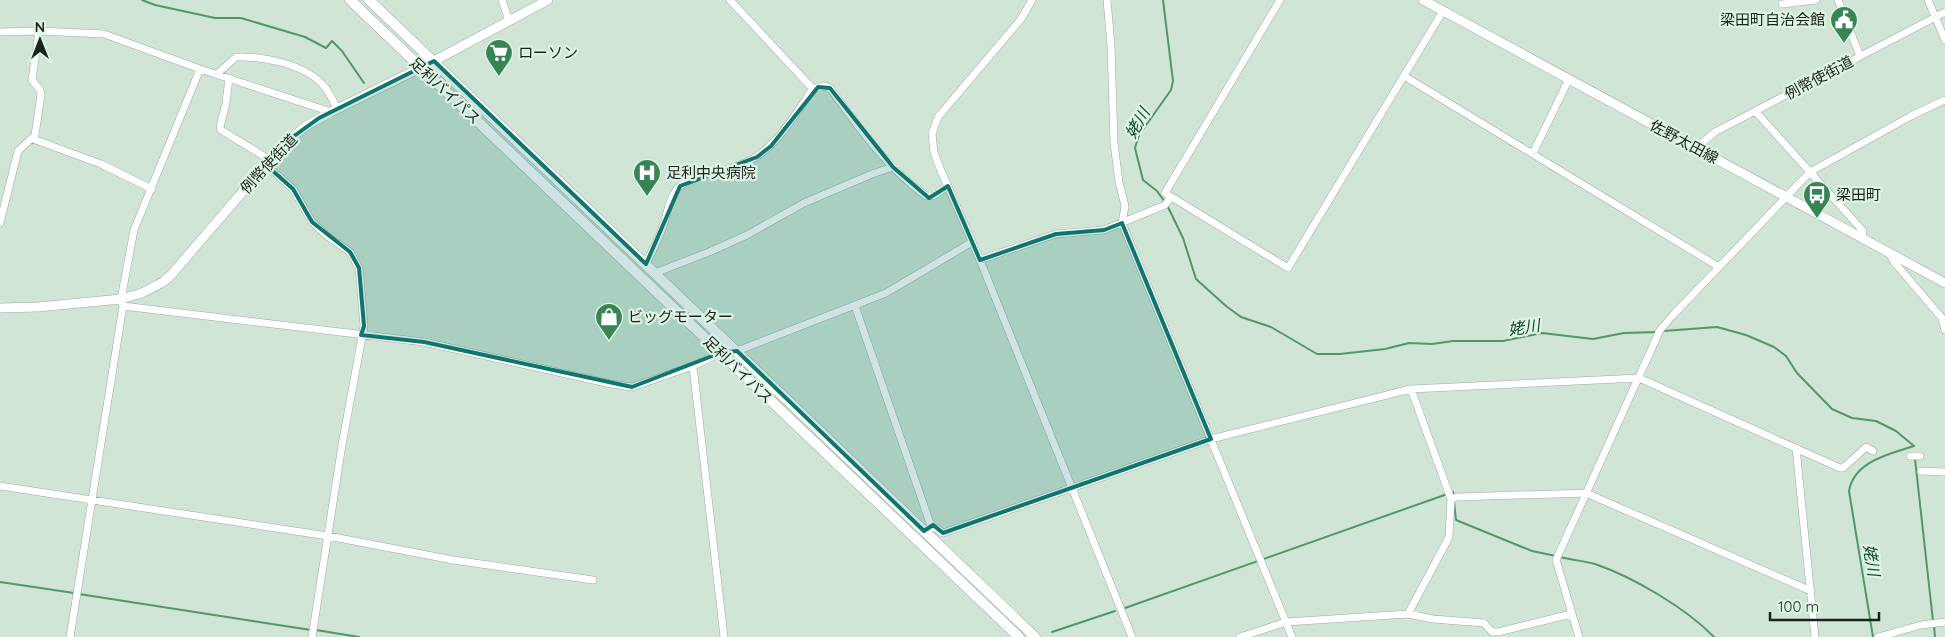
<svg xmlns="http://www.w3.org/2000/svg" width="1945" height="637" viewBox="0 0 1945 637" font-family="Quicksand,'Noto Sans JP',sans-serif">
	<style>
		.lines { fill: none; stroke-linecap: round; stroke-linejoin: round }
		.stream { stroke: #519769; stroke-width: 2 }
		.minor-casing { stroke: #99ad9e; stroke-width: 8 }
		.major-casing { stroke: #99ad9e; stroke-width: 10 }
		.highway-casing { stroke: #99ad9e; stroke-width: 11 }
		.minor { stroke: #fff; stroke-width: 7 }
		.major { stroke: #fff; stroke-width: 9 }
		.highway { stroke: #fff; stroke-width: 10 }
		.marked { fill: #0f766e; fill-opacity: 0.2; stroke: #0f766e; stroke-width: 4; stroke-linejoin: round }
		.labels { text-anchor: middle; stroke-width: 4.5; stroke-linejoin: round; paint-order: stroke }
		.poi-label { font-size: 15px; fill: #1a221c; stroke: #ddf3e3; text-anchor: start }
		.street-label { font-size: 15px; fill: #1a221c; stroke: #ddf3e3 }
		.water-label { font-size: 16px; font-style: italic; fill: #14492a; stroke: #ddf3e3 }
	</style>
	<rect width="100%" height="100%" fill="#d0e5d6"/>
	<g class="lines">
		<path class="stream" d="M142,0L155,5L215,18H241L305,37L326,48L332,41L342,51L364,83
			M1163,0L1173,81L1171,90L1139,135L1135,148L1143,180L1157,191L1164,201
			M1167,205L1183,238L1196,279L1226,306L1241,317L1271,327L1317,354H1340L1385,349L1409,343L1432,344L1453,341H1503L1542,333L1593,339L1624,333L1658,332
			M1663,331L1717,327L1746,335L1774,347L1786,356L1797,373L1832,409L1852,418L1876,421L1896,431L1914,446
			M1915,459L1933,621
			M1454,502L1456,520L1532,551L1556,556
			M1560,557C1572,560 1584,561 1595,564C1633,577 1686,608 1714,637
			M0,582L74,593
			M79,594L311,630
			M1125,608L1453,492L1454,497
			M1934,625L1935,637
			M316,630L359,637
			M1052,632L1115,611
			M1873,637L1849,491C1854,461 1890,454 1914,446"/>
		<defs>
			<path id="minor" d="M502,0L509,20
				M730,0L813,89L824,86L830,88C858,127 887,168 926,196H933L948,186
				M1032,0L1021,19L938,117L932,134L934,152L939,166L980,260L1132,637
				M1107,0L1111,45L1114,143L1119,182L1125,206L1122,223L1292,637
				M1280,0L1165,193L1288,268L1443,11
				M1838,0L1860,56
				M1928,0L1945,40
				M1782,4L1816,0
				M0,32L39,31L104,34L200,69L331,112
				M217,74L236,57C263,56 304,64 323,85C330,92 333,101 337,109
				M1404,76L1719,267
				M229,78L226,103L220,127L221,130L270,160
				M1755,111L1863,231L1862,238
				M33,139L101,164L152,189
				M1698,149L1702,143L1715,132L1945,12
				M1533,153L1569,79
				M266,165L293,189L312,222L327,236L350,252L359,268L360,278L364,326L342,445L312,637
				M0,223L18,151L35,135L41,95L40,90L32,80L39,31
				M1889,252L1894,262L1942,318L1945,330
				M980,260L1056,234L1104,230L1165,205L1171,197
				M646,264C651,252 658,241 662,229C667,217 669,196 679,187C691,176 725,171 740,165C774,153 793,117 813,89
				M655,273L709,252L747,235L804,203L872,174L893,167
				M123,306L424,342L611,384L632,387L693,366L720,353L737,351L886,293L972,242
				M855,306L931,526
				M693,366L724,637
				M1796,448L1815,637
				M1910,456H1920
				M1921,471L1945,472
				M0,486L328,536L453,560L593,580
				M1451,499L1457,497L1586,493L1811,591
				M924,531C933,525 935,527 943,533L1211,439L1411,389L1639,378L1840,468H1843L1866,447L1873,451
				M1408,614L1449,537L1451,499L1411,389
				M70,637L123,306L121,299L134,230L200,69
				M1240,637L1286,622L1408,614L1433,619L1484,623L1492,632H1498L1571,614
				M1579,637L1556,560L1660,330L1674,314L1810,172L1911,116L1945,100
				M1878,637L1921,625L1945,622"/>
			<path id="major" d="M1423,0L1945,283
				M0,308L38,307L121,299L142,293L163,282L171,275L270,160L294,136L306,126L331,112L434,61L548,0"/>
			<path id="highway" d="M350,0L1019,637
				M369,0L1035,637"/>
		</defs>
		<use href="#minor" class="minor-casing"/>
		<use href="#major" class="major-casing"/>
		<use href="#highway" class="highway-casing"/>
		<use href="#minor" class="minor"/>
		<use href="#major" class="major"/>
		<use href="#highway" class="highway"/>
	</g>
	<path class="marked" d="M434,61L646,264L680,186L757,157L771,146L818,87L830,88L893,167L929,198L948,186L980,260L1056,234L1104,230L1122,223L1211,439L943,533L933,525L924,531L737,351L720,353L632,387L424,342L361,335L364,326L359,268L350,252L312,222L293,189L266,165L294,136L319,118Z"/>
	<defs>
		<symbol id="civic-pin" viewBox="-11 -11 22 30"><path d="M0 17L-7.5 6A9.5 9.5 0 1 1 7.5 6Z" fill="#378555" stroke="#ddf3e3"/><path d="M-.6-6.5H3V-4.5H.6V-3L4-1V1h2V6H-6V1h2V-1L-.6-3ZM-1.2 2.5V6h2.4V2.5Z" fill="#fff"/></symbol>
		<symbol id="supermarket-pin" viewBox="-11 -11 22 30"><path d="M0 17L-7.5 6A9.5 9.5 0 1 1 7.5 6Z" fill="#378555" stroke="#ddf3e3"/><path d="M-6-5.5h2.5l.6 2H6L4.5 2H-2.5L-4.4-4H-6ZM-1.5 3.2a1.3 1.3 0 1 0 .1 0ZM3 3.2a1.3 1.3 0 1 0 .1 0Z" fill="#fff"/></symbol>
		<symbol id="hospital-pin" viewBox="-11 -11 22 30"><path d="M0 17L-7.5 6A9.5 9.5 0 1 1 7.5 6Z" fill="#378555" stroke="#ddf3e3"/><path d="M-5-5h3v3.5h4V-5h3V5h-3V1.5h-4V5h-3Z" fill="#fff"/></symbol>
		<symbol id="bus-pin" viewBox="-11 -11 22 30"><path d="M0 17L-7.5 6A9.5 9.5 0 1 1 7.5 6Z" fill="#378555" stroke="#ddf3e3"/><path d="M-5-6H5V4H4V6H2V4H-2V6H-4V4H-5ZM-3.5-4V0h7V-4ZM-3.5 1.2v1.5H-2V1.2ZM2 1.2v1.5H3.5V1.2Z" fill="#fff"/></symbol>
		<symbol id="shop-pin" viewBox="-11 -11 22 30"><path d="M0 17L-7.5 6A9.5 9.5 0 1 1 7.5 6Z" fill="#378555" stroke="#ddf3e3"/><path d="M-5-2.5h2.3a2.7 3.5 0 0 1 5.4 0H5L5.5 6h-11ZM-1.5-2.5h3a1.5 2.3 0 0 0-3 0Z" fill="#fff"/></symbol>
	</defs>
	<g fill-rule="evenodd">
		<use href="#civic-pin" x="1828" y="4" width="32" height="43"/>
		<use href="#supermarket-pin" x="483" y="37" width="32" height="43"/>
		<use href="#hospital-pin" x="631" y="157" width="32" height="43"/>
		<use href="#bus-pin" x="1801" y="179" width="32" height="43"/>
		<use href="#shop-pin" x="593" y="301" width="32" height="43"/>
	</g>
	<g class="labels">
		<g class="poi-label">
			<text x="1825" y="25" text-anchor="end">梁田町自治会館</text>
			<text x="518" y="58">ローソン</text>
			<text x="666" y="178">足利中央病院</text>
			<text x="1836" y="200">梁田町</text>
			<text x="628" y="322">ビッグモーター</text>
		</g>
		<g class="street-label">
			<text transform="translate(1819 78) rotate(-28)" y="5">例幣使街道</text>
			<text transform="translate(445 91) rotate(43)" y="5">足利バイパス</text>
			<text transform="translate(1684 142) rotate(28)" y="5">佐野太田線</text>
			<text transform="translate(269 164) rotate(-47)" y="5">例幣使街道</text>
			<text transform="translate(738 370) rotate(44)" y="5">足利バイパス</text>
		</g>
		<g class="water-label">
			<text transform="translate(1137 123) rotate(-60)" y="6">姥川</text>
			<text transform="translate(1524 327) rotate(-8)" y="6">姥川</text>
			<text transform="translate(1872 560) rotate(81)" y="6">姥川</text>
		</g>
	</g>
	<g transform="translate(40 40)" stroke="#ddf3e3" stroke-width="4" paint-order="stroke">
	<path d="M0-4L9 19L0 12L-9 19Z" fill="#1a221c"/>
	<text y="-8" font-size="14" font-weight="bold" text-anchor="middle" fill="#1a221c">N</text>
	</g>
	<path d="M1770 612v8h109v-8" fill="none" stroke="#1a221c" stroke-width="2.5"/>
	<text x="1778" y="612" font-size="15" fill="#1a221c" stroke="#ddf3e3" stroke-width="4" paint-order="stroke">100 m</text>
</svg>
